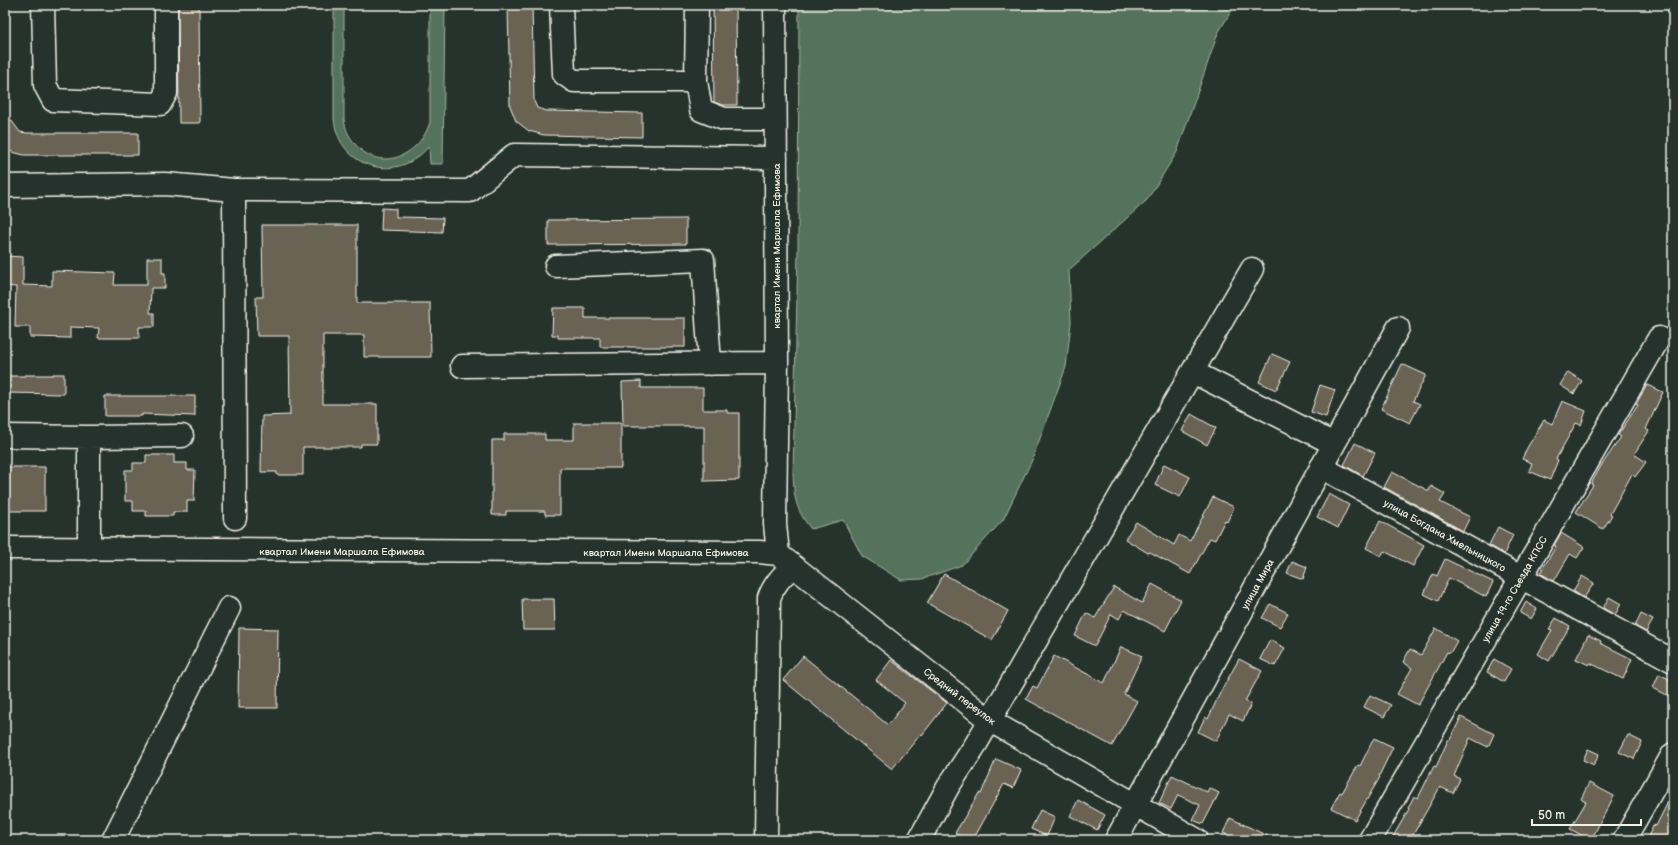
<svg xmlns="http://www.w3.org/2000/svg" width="1678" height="845" viewBox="0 0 1678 845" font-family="'Balsamiq Sans',sans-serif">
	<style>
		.green { fill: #55735b; stroke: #a4b2a2 }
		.building { fill: #6a6252; stroke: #f4f1e8 }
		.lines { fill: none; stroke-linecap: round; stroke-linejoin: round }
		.minor-casing { stroke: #f4f1e8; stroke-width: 25 }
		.minor { stroke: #26332d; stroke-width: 22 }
		.labels { text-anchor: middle; stroke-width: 3.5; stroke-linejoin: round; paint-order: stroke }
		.street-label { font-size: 10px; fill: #f4f1e8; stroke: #26332d }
	</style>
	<rect width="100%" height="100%" fill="#26332d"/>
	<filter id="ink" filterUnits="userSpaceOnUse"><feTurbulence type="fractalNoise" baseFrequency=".025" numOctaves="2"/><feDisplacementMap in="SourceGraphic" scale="8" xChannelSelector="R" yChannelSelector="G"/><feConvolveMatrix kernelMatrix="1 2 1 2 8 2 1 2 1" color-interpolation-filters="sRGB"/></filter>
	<g filter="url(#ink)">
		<path class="green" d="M334,5H344V119C345,129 349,136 355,144C381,174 420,155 430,122V5H445L443,164H430L429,146C398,185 339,169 334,119Z
			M799,5H1235L1218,33L1177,152L1147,200L1069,270L1071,323L1066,367L1032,460L1003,520L962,565L922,579L901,580L862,556L843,520L811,529C795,509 794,497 793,472L798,252Z"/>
		<path class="building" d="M178,5H199L200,123H179Z
			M508,5H532L534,101L537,108L547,111L642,113V137L544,135L529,131L516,121L510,106Z
			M713,5H736L737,105H722L714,102Z
			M5,112L20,132L27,133H138V155H24L12,152L5,147Z
			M382,208L396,209V217L443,218L442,232L381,230Z
			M686,219V244L548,245V220Z
			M262,225H357V303H430L431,357H364V335H323V404H377V444H361V447H303V475H277V472H261L262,416L290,415L289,336H257L256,297H263Z
			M6,256L23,257V285L52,286V271L115,273L114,285H147V258H162V273H165V288H151L150,313H154V327H139V338H98L99,328L70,327V338L30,337V327H15L16,287L5,286Z
			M553,308H585V318H685V347H600V338H558V335H552Z
			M1272,354L1290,362L1276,390L1259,382Z
			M1402,364L1426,375L1413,401L1420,404L1410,423L1381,409Z
			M1568,372L1582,381L1574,394L1560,385Z
			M53,374H64V394L5,393V376H25V375H53Z
			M641,381V388H703V410H727V413H739V480L704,481V426H623L622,382Z
			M1320,385L1335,390L1326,417L1311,412Z
			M1647,385L1663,392L1646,429L1649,431L1634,454L1646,462L1635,477L1632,474L1610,514L1612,515L1603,529L1576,512L1593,485L1591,484L1601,466L1621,437L1618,435L1638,405L1636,404Z
			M105,396H195V416L142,414V416H105Z
			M1562,401L1586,411L1581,425L1576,423L1556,459L1558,460L1550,480L1529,471L1532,463L1522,459L1527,448L1544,420L1552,424Z
			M1191,414L1216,428L1207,445L1182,431Z
			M574,423H621V468H560V515H545V511H506V515H492V440H504V434H545V440H574Z
			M1355,443L1375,453L1363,476L1344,465Z
			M146,455H174V463H187V470H195L194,501H187V512H173V516H146V511H133V501H125V470H133V463H146Z
			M1164,464L1190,477L1180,497L1155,485Z
			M5,467H45V511H5Z
			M1392,472L1429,491L1431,486L1445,494L1440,502L1470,517L1463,531L1384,487Z
			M1329,494L1349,505L1338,528L1317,517Z
			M1213,497L1234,507L1227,522L1225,520L1215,540L1210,538L1190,574L1150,552L1148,553L1125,539L1136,522L1174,545L1179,535L1190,541Z
			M1380,521L1424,545L1413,566L1384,551L1381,556L1366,548Z
			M1498,527L1513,535L1504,554L1489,545Z
			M1561,533L1584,547L1577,558L1570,554L1554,581L1540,573L1556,546L1554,545Z
			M1445,559L1493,582L1486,597L1449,578L1438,601L1424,594L1433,574L1437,576Z
			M1292,561L1307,567L1303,579L1287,573Z
			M944,574L1008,611L992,640L927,603Z
			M1582,576L1594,583L1584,598L1573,591Z
			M1152,584L1181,600L1165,631L1124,610L1119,619L1111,614L1095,646L1075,636L1086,613L1095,618L1114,587L1142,603Z
			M1609,597L1621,604L1615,615L1603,608Z
			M522,599H554L555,630H523Z
			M1526,602L1537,609L1531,619L1520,613Z
			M1270,604L1288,613L1280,627L1262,618Z
			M1641,614L1653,620L1646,632L1635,626Z
			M1556,618L1570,626L1549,661L1538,654L1552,630L1549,629Z
			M239,628L278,629L277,708H238Z
			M1436,628L1457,641L1450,653L1447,652L1418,705L1397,694L1412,668L1403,662L1410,649L1421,655Z
			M1588,635L1601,641L1600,643L1632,659L1623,679L1590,663L1589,665L1576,659Z
			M1270,640L1285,648L1275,666L1260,659Z
			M1121,647L1142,656L1124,694L1137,701L1112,746L1026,699L1033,686L1037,688L1054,656L1104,683Z
			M803,656L888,725L905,703L876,680L891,660L947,703L922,735L921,734L892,769L783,680Z
			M1239,659L1262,671L1245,701L1251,704L1243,721L1229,714L1216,741L1198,732L1205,717L1208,719L1221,691Z
			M1494,659L1511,669L1504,682L1487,672Z
			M1659,674L1673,681V698L1653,688Z
			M1370,695L1391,705L1384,717L1364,707Z
			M1461,717L1494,734L1488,747L1470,738L1454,776L1460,779L1453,793L1440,787L1410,840H1391L1409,809L1408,808L1414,796L1418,798L1434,766L1436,767L1448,740H1450Z
			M1628,735L1642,742L1634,759L1619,752Z
			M1374,738L1393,747L1379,776L1380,777L1355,820L1331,808L1340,792L1342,793L1358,765L1360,766Z
			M1588,749L1599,754L1594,765L1583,760Z
			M996,759L1021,770L1013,788L1004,784L973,840H967L955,833L979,793L981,794Z
			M1172,775L1207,792L1209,788L1219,793L1203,824L1193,820L1200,805L1178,795L1171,809L1159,803Z
			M1589,783L1614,796L1591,840L1570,829L1586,802L1581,799Z
			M1673,792V835L1671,840H1654L1648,837L1653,825L1656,826Z
			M1078,800L1105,815L1097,830L1070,816Z
			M1040,810L1055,817L1047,836L1031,829Z
			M1230,818L1276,840H1237L1223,833Z"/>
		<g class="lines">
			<defs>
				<path id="minor" d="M43,5L45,85L53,100L160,104L166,93V5
					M561,5L564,74L574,81H696
					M697,5L696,81L701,110L724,119H775
					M775,5L777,363L775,524L778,554
					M5,186L165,184L234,190L470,191L514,155L776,158
					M234,190L235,518
					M556,266L703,260L710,364
					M462,366L777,363
					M1193,372L1334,444
					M5,436L89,437V549
					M89,437L182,436
					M1321,467L1673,661
					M5,548L759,552L778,554L989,720L1197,840
					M113,840L229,608
					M766,840L769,598C774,584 782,576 793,566
					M919,840L948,787L976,744L1252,269
					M1116,840L1398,328
					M1370,840L1659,338
					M1624,840L1673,754"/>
			</defs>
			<use href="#minor" class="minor-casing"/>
			<use href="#minor" class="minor"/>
		</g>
	</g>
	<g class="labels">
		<g class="street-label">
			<text transform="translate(776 246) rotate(-90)" y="4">квартал Имени Маршала Ефимова</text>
			<text transform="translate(1445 535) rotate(29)" y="4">улица Богдана Хмельницкого</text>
			<text x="342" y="555">квартал Имени Маршала Ефимова</text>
			<text x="666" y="556">квартал Имени Маршала Ефимова</text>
			<text transform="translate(1257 584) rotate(-61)" y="4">улица Мира</text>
			<text transform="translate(1514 589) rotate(-60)" y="4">улица 19-го Съезда КПСС</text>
			<text transform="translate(960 696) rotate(37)" y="4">Средний переулок</text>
		</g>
	</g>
	<rect width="1678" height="845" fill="none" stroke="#26332d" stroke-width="20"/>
	<rect x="10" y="10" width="1658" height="825" fill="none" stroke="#f4f1e8" stroke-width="1.5" filter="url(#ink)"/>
	<path d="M1532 819v6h109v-6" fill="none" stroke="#f4f1e8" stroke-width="2"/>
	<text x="1538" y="819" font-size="12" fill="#f4f1e8" stroke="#26332d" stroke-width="3" paint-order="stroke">50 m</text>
</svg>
